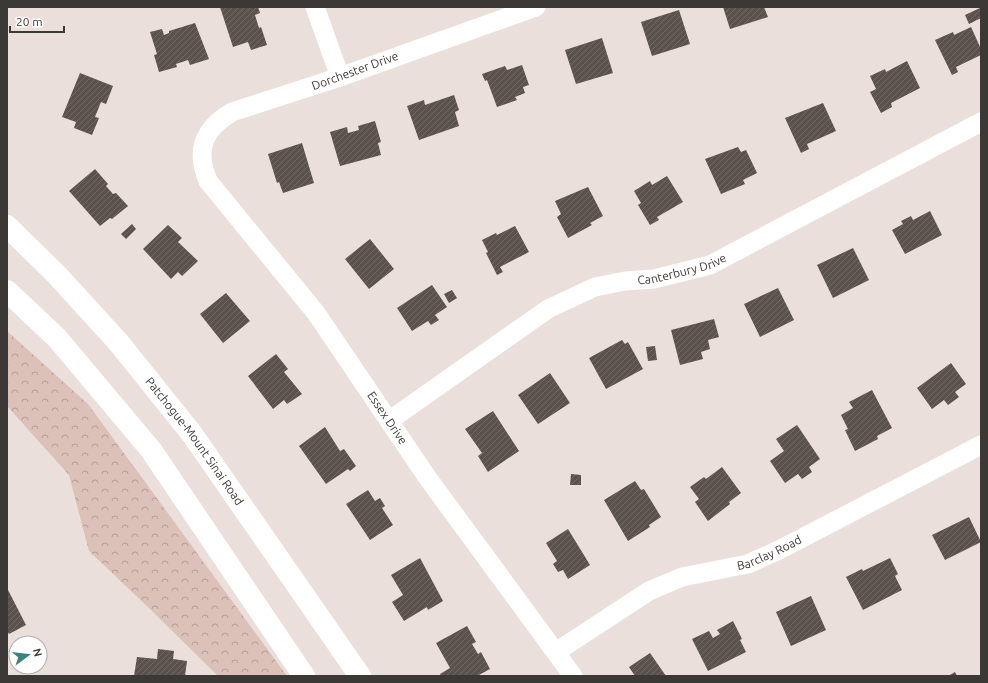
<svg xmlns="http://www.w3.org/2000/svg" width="988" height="683" viewBox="0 0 988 683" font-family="Ubuntu,sans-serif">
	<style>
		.forest { fill: url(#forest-crowns) }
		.building { fill: url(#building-hatch) }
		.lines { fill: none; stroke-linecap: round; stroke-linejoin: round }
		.street { stroke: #fff; stroke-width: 19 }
		.highway { stroke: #fff; stroke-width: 22 }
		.labels { text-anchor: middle; stroke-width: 4; stroke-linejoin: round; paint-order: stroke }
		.street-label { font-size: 12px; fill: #3c3836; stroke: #fff }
	</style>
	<defs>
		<pattern id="forest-crowns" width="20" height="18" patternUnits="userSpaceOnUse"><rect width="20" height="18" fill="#dbc1b7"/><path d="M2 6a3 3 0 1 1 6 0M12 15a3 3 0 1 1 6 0" fill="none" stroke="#b39e96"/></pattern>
		<pattern id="building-hatch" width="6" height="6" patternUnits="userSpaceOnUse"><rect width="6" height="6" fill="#5b524e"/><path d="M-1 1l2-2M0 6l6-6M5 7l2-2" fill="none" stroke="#706965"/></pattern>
	</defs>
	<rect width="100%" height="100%" fill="#eadfda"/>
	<path class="forest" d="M7,331L88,404L287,676H218L151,610L89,551L69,475L7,406Z"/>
	<path class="building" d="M220,7H258L260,13L255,15L259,28L261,27L267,45L251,50L248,42L233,47Z
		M723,7H764L768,17L730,29Z
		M980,8L981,18L969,24L965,15Z
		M679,10L690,44L652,56L641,22Z
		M195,23L209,59L190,65L188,60L176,64L177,67L159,72L154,55L157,54L150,32L162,29L164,35L169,33V31Z
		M971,27L981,49V55L956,67L958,72L952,75L935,40L953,32L954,35Z
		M602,38L613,73L576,84L565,50Z
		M907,61L920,88L891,103L892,107L881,113L870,92L876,89L870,76L885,69L886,72Z
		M522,65L529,85L523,87L525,93L515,97L517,100L497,107L487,80L485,81L482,74L505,66L507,70Z
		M80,73L113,86L106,104L101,102L95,117L99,118L92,135L74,128L76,122L62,117Z
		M454,95L459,110L455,112L459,126L419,140L407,106L424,100L425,105Z
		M823,103L836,131L807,144L809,149L801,153L785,118Z
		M375,121L381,142L378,143L381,155L340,166L330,132L347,127L348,133L359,130L358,126Z
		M302,143L314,183L283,193L279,182L277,183L268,154Z
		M738,147L741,152L746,150L757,173L743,180L745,184L721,194L705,159Z
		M95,169L108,184L106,186L113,194L116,193L128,206L112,219L110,218L100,226L69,191Z
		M667,176L683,202L657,217L659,220L650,225L638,205L641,203L634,191L650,181L652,185Z
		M588,187L603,216L590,223L592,225L568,238L557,217L561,214L555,201Z
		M930,211L942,235L905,254L892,230L903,224L901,221L911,216L913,220Z
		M132,224L136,229L126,239L121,234Z
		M168,225L182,238L178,242L198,261L182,276L178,272L171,279L143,249Z
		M515,226L529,252L500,267L503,272L497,275L486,253L488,252L482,240L496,233L497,235Z
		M370,239L394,269L369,289L345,259Z
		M853,248L869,280L833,298L817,265Z
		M432,285L447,307L435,315L439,320L431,325L428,321L412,331L397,308Z
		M778,288L794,320L760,337L744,304Z
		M452,290L457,298L449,303L444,294Z
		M226,293L250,321L223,343L200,314Z
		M714,319L719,337L708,340L710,349L701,352L703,359L680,365L671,330Z
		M622,340L625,344L628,342L643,369L606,389L589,358Z
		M655,346L657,360L648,361L646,347Z
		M276,354L288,369L284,372L302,394L287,404L284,400L273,409L248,376Z
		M951,363L966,384L955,392L959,397L948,405L944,400L932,409L917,388Z
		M550,373L570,403L538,424L518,395Z
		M872,390L892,428L877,436L878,439L855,451L845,430L848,429L841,415L853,408L849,402Z
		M493,411L519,451L488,472L478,456L482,453L465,429Z
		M797,425L820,459L809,467L812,472L802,479L798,474L785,483L770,461L784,451L776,439Z
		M325,427L340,451L344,449L356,466L350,471L348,469L326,484L299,446Z
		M722,467L741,493L729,502L730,504L708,521L695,502L699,499L690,487L704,477L706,479Z
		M571,474L581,475V485H570Z
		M635,481L641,490L644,489L661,517L649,525L650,527L628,541L604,500Z
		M368,490L375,501L380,498L385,506L382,508L393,525L370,540L346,504Z
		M969,517L981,542L945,560L932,535Z
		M568,529L590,565L568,579L563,570L558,572L553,564L557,561L546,543Z
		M420,558L443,601L428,610L427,607L404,621L392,602L403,595L391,575Z
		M890,558L898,574L895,576L902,590L863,610L846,577L862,569L863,571Z
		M7,588L26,625L9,634L7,631Z
		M811,596L826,630L791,646L776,612Z
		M733,621L742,639L740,640L746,652L708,671L692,639L709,631L713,638L720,634L717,630Z
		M467,626L476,642L472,644L478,654L481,652L490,669L477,676H441L440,674L450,668L436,643Z
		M158,649L174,651L173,659L187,661L185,676H134L137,657L157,659Z
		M650,653L666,676H635L629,667Z
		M955,672L957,676H948Z"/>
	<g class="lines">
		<g class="street">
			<path d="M315,7L340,77"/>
			<path id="s1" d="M536,7L340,77L232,112C203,129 195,150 208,181L316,313L427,477L573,676"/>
			<path id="s2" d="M390,420L548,309L595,287L625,281L654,279L710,265L981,122"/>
			<path id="s3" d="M556,652L649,591L682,577L748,564L779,550L981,445"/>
		</g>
		<g class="highway">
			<path id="s4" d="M7,226L57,275L119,343L192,434L360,676"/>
			<path d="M7,291L57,338L151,450L304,676"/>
		</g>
	</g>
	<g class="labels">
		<g class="street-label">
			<text transform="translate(355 71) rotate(-20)" y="4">Dorchester Drive</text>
			<text dy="4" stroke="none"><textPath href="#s2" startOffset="334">Canterbury Drive</textPath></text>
			<text dy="4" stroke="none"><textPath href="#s1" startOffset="701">Essex Drive</textPath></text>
			<text dy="4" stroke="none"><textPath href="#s4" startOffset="286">Patchogue-Mount Sinai Road</textPath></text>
			<text dy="4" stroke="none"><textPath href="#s3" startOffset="238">Barclay Road</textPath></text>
		</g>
	</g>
	<rect width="988" height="683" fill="none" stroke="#3c3836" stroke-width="16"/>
	<g transform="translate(28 655) rotate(75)"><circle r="19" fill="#ffffff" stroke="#b1afaf"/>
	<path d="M0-3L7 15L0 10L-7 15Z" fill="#3a827c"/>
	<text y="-6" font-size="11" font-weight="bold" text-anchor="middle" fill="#3c3836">N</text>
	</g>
	<path d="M10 26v6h54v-6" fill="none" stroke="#3c3836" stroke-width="2"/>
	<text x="16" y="26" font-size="12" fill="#3c3836" stroke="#ffffff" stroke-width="3" paint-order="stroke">20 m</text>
</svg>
